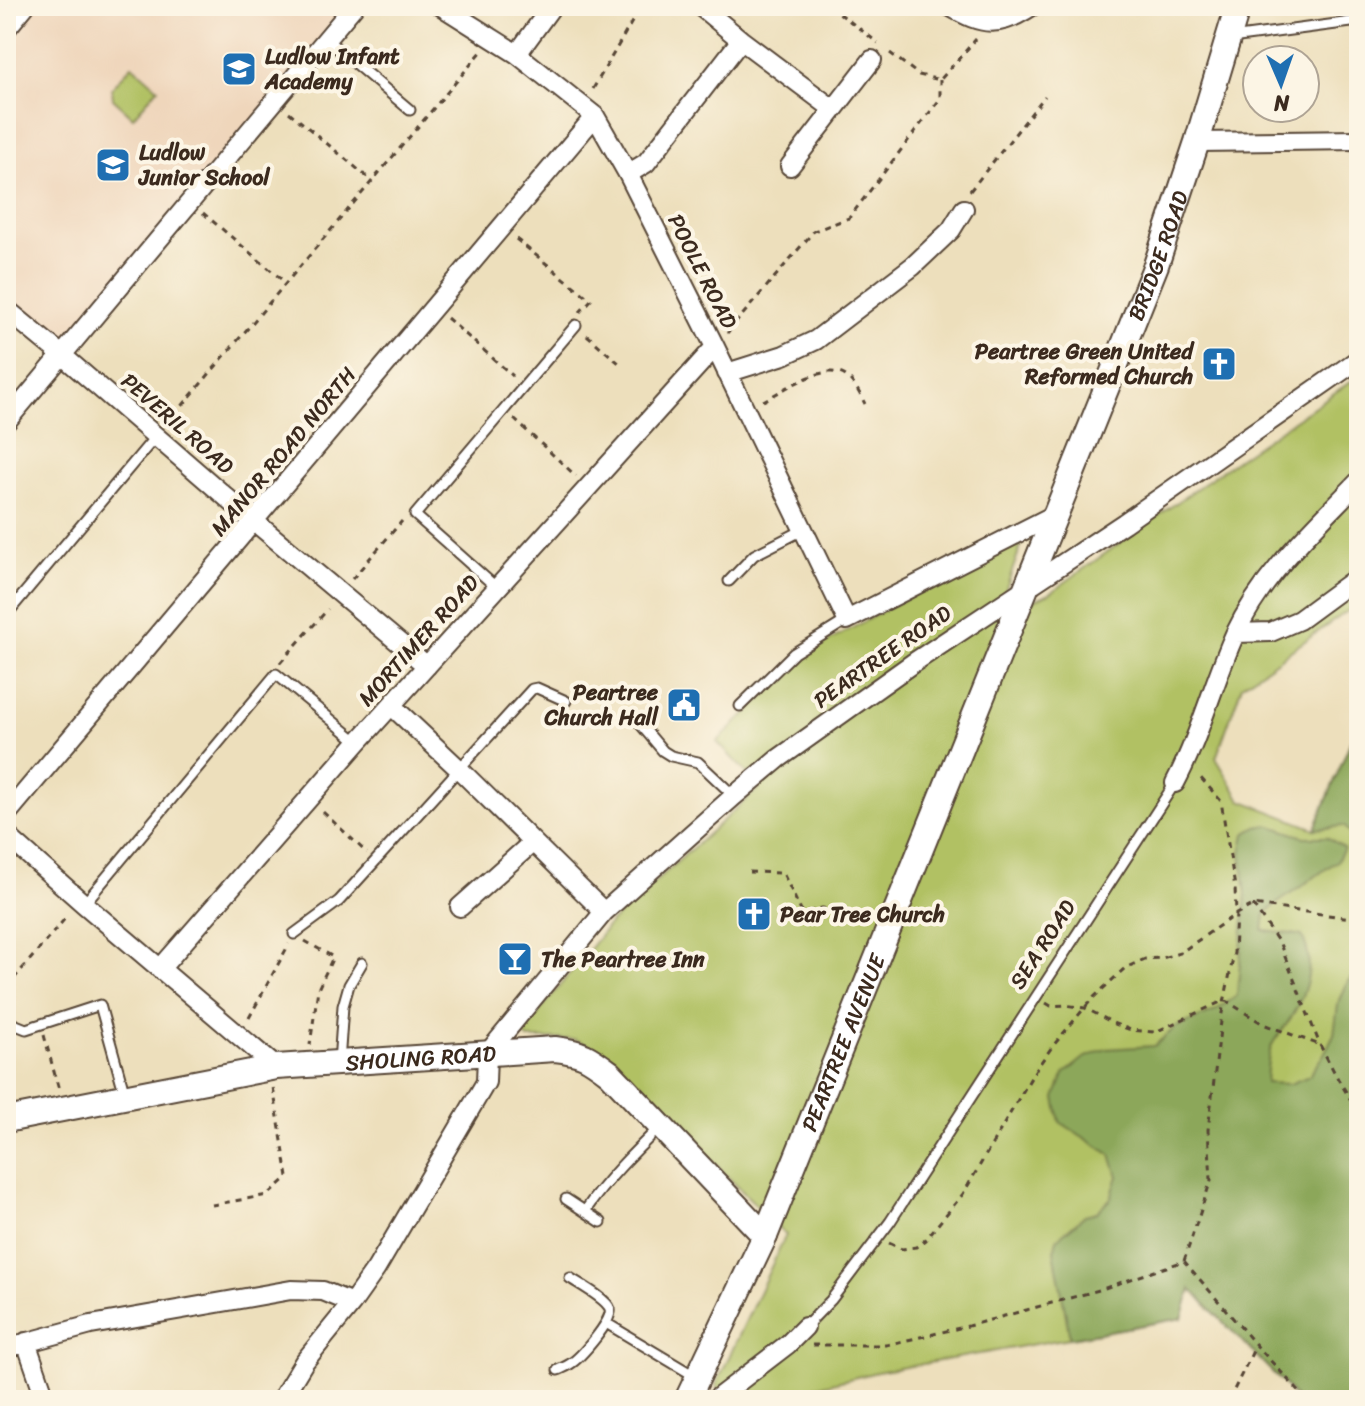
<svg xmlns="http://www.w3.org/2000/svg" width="1365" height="1406" viewBox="0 0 1365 1406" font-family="Sriracha,sans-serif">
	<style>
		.built { fill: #efd6bb }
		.green { fill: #b1c164; stroke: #767641; stroke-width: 2 }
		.forest { fill: #8ca75a; stroke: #64683c; stroke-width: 2 }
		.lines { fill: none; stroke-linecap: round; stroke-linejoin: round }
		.lane-casing { stroke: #564536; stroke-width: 13 }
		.street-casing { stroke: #564536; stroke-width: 22 }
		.secondary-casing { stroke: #564536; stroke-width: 28 }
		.path { stroke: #564536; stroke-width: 3; stroke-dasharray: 6 6; stroke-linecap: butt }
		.lane { stroke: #fff; stroke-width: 9 }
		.street { stroke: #fff; stroke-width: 18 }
		.secondary { stroke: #fff; stroke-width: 24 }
		.labels { text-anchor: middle; stroke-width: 8; stroke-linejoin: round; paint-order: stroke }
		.poi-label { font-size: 22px; font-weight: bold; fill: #3b2a1e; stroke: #fcf5e5; text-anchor: start }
		.street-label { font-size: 22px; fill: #3b2a1e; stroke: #fcf5e5 }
	</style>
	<rect width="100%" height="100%" fill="#fcf5e5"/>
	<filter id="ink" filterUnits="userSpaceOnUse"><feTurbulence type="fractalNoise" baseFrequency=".0125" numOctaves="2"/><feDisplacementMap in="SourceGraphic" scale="16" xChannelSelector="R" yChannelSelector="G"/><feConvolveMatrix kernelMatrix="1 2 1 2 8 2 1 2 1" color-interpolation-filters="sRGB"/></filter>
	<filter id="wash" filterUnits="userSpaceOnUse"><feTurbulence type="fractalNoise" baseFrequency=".006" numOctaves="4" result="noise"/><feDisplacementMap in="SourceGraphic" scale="32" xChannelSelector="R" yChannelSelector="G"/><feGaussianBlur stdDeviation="1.8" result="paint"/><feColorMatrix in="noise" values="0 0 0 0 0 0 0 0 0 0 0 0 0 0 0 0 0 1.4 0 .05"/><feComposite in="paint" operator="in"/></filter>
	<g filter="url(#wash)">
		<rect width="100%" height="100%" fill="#eddfbc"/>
		<path class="built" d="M25,6H354L63,356L6,309V29Z
			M1262,6H1358V12L1286,25L1259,18Z"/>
		<path class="green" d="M132,65L158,88L133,117L113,99L112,88Z
			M1359,376V603L1242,685L1216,758L1241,800L1315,829L1354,733L1359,729V1400H1297L1284,1384L1191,1289L1182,1318L877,1372L763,1400H724L716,1385L786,1235L600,1049L574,1039H528L523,1032L610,923L760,787L717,742L808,653L899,602L1023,540L996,617L1050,593L1242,456Z"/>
		<path class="forest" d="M1359,729V844L1344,826L1315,829L1354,733Z
			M1268,825L1304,837H1327L1344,848L1337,861L1275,905L1265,914L1263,930C1276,934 1288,932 1302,936C1316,964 1306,994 1290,1019C1285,1028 1276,1036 1272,1045C1267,1057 1267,1070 1266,1083L1290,1084L1309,1076L1324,1054L1334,1034L1338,1005L1348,981L1359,969V1400H1297L1284,1384L1191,1289L1182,1318L1070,1338L1054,1251L1057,1239L1085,1215L1097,1212L1111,1198L1118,1176L1111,1155L1060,1122L1055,1098L1064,1074L1084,1058L1106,1049L1154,1046L1176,1027L1213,1012L1237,996L1246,894L1241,853L1245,834L1257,827Z"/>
	</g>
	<g filter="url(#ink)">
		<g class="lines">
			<defs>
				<path id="lane" d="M1231,38L1359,21
					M326,39L410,110
					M729,581L754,555L803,530
					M497,588L415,515L576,325
					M6,615L156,436
					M740,706L794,653L847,620
					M636,719L663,751L671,756L698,762L734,796
					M84,904L276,674L358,742
					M294,934L339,901L532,689L537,688L566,701
					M6,1021L26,1029L100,1005L125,1095
					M339,1063L343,1006L349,985L362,963
					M566,1199L601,1222
					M585,1211C606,1180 634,1152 661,1126
					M606,1323L698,1378
					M805,1327L831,1300L890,1222L1175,783
					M558,1370C562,1368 566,1367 570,1364C580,1358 613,1321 610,1309C607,1299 579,1284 570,1278"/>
				<path id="street" d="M441,6L517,54L595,116L628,174L715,347L847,620L1054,515
					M700,6L741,40L833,109
					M949,6C983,26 999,28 1032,6
					M6,29L25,6
					M517,54L552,6
					M1197,142L1359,140
					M790,166L872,60
					M628,174L646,163L741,40
					M6,309L63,356L255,522L427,666
					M727,373L784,355L816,340L913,266L951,230L964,209
					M6,422L354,6
					M1236,633L1271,632L1299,620L1359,576
					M392,706L460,770L604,912
					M1175,783C1200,736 1213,683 1235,634C1263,574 1314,528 1359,481
					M6,815L595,116
					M6,835L84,904L276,1067
					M460,907L533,842
					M160,969L358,742L715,347
					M26,1342L46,1400
					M6,1348L91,1325L291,1290L323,1291L352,1303
					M281,1400L304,1362L352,1303L376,1269L486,1082L487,1054L604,912L734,796L778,759L913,663L1124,523L1359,359
					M715,1400L788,1344L805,1327"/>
				<g id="secondary">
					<path id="s1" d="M6,1120L276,1067L555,1049C582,1052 589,1057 610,1073L765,1236"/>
					<path id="s2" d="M687,1400L765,1236L1156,265L1197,142L1238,6"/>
				</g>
			</defs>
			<use href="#lane" class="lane-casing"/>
			<use href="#street" class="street-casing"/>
			<use href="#secondary" class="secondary-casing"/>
			<path class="path" d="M830,6L878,43
				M890,53L919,75L940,80L976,39
				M593,89L641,6
				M289,112L372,181
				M970,191L1045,96
				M203,213L286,283
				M516,239L591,300L580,312
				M1358,242L1359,241
				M447,318L513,376
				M727,333L814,231L849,218L940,99V80
				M587,335L620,364
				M763,401C783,391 826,360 847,377C855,384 860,394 865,404
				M514,419L576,476
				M167,424L482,51
				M352,579L402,521
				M280,663L328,609
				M323,812L367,853
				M749,872L783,873L802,913L822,908L872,916
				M1253,905L1280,944L1320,1045L1338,1079L1359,1113
				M305,941L333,957L318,989L310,1045
				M6,988L68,915
				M1046,1003L1051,1006L1065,1005L1085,1008L1115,1024L1131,1030L1155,1032L1225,1000L1263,1024L1320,1045
				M249,1018L289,944
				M44,1035L59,1090
				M1353,1103L1359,1097
				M212,1205L268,1195L288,1177L273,1087
				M889,1243L902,1249L916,1247L925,1240L963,1194L1036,1069L1052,1047L1092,999L1125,968L1145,959L1162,958L1180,953L1236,914L1253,905L1359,919
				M1184,1261L1211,1180L1208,1130L1222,1013L1234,953L1236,914L1235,887L1221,801L1200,777
				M1184,1261L1256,1345L1307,1400
				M812,1345H886L968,1326L1099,1290L1184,1261
				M1229,1400L1256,1345"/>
			<use href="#lane" class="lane"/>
			<use href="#street" class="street"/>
			<use href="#secondary" class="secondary"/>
		</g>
	</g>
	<defs>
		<symbol id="school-square" viewBox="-11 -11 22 22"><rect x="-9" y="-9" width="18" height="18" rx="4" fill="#1f6fb2" stroke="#fcf5e5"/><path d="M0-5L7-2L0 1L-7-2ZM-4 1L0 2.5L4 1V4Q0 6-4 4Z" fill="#fff"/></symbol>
		<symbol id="church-square" viewBox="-11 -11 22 22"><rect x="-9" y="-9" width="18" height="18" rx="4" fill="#1f6fb2" stroke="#fcf5e5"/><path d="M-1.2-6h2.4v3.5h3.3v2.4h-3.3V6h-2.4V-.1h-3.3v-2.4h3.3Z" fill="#fff"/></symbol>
		<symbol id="civic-square" viewBox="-11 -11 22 22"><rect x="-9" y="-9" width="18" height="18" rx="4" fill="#1f6fb2" stroke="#fcf5e5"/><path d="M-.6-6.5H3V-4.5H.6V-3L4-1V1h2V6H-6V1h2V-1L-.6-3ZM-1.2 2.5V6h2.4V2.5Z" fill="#fff"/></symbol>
		<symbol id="bar-square" viewBox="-11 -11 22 22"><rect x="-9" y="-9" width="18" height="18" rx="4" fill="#1f6fb2" stroke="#fcf5e5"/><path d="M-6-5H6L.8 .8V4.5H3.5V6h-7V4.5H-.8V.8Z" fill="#fff"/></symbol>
	</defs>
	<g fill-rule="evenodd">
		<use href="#school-square" x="219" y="49" width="40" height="40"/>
		<use href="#school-square" x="93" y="145" width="40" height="40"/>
		<use href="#church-square" x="1199" y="344" width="40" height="40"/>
		<use href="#civic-square" x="664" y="685" width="40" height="40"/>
		<use href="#church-square" x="734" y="894" width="40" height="40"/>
		<use href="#bar-square" x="495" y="939" width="40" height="40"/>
	</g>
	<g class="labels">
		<g class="poi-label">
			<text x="265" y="64">Ludlow Infant<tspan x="265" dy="25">Academy</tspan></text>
			<text x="139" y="160">Ludlow<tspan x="139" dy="25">Junior School</tspan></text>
			<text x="1193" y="359" text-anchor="end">Peartree Green United<tspan x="1193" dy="25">Reformed Church</tspan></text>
			<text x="658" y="700" text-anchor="end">Peartree<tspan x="658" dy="25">Church Hall</tspan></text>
			<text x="780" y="922">Pear Tree Church</text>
			<text x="541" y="967">The Peartree Inn</text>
		</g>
		<g class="street-label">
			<text dy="8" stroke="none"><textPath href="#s2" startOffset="1238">BRIDGE ROAD</textPath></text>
			<text transform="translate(703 271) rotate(63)" y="8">POOLE ROAD</text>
			<text transform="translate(178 423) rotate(41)" y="8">PEVERIL ROAD</text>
			<text transform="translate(283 451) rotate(-50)" y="8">MANOR ROAD NORTH</text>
			<text transform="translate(418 640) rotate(-48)" y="8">MORTIMER ROAD</text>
			<text transform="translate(882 656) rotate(-35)" y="8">PEARTREE ROAD</text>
			<text transform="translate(1042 944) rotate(-57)" y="8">SEA ROAD</text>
			<text dy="8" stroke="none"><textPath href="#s2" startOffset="390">PEARTREE AVENUE</textPath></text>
			<text dy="8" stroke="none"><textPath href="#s1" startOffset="420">SHOLING ROAD</textPath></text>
		</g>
	</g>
	<rect width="1365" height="1406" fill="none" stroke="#fcf5e5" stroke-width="32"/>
	<g transform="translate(1281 84) rotate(178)"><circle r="38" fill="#fcf5e5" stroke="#afa495" stroke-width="2"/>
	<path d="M0-6L14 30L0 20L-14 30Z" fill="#1f6fb2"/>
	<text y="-12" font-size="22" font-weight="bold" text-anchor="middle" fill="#3b2a1e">N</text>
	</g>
</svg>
